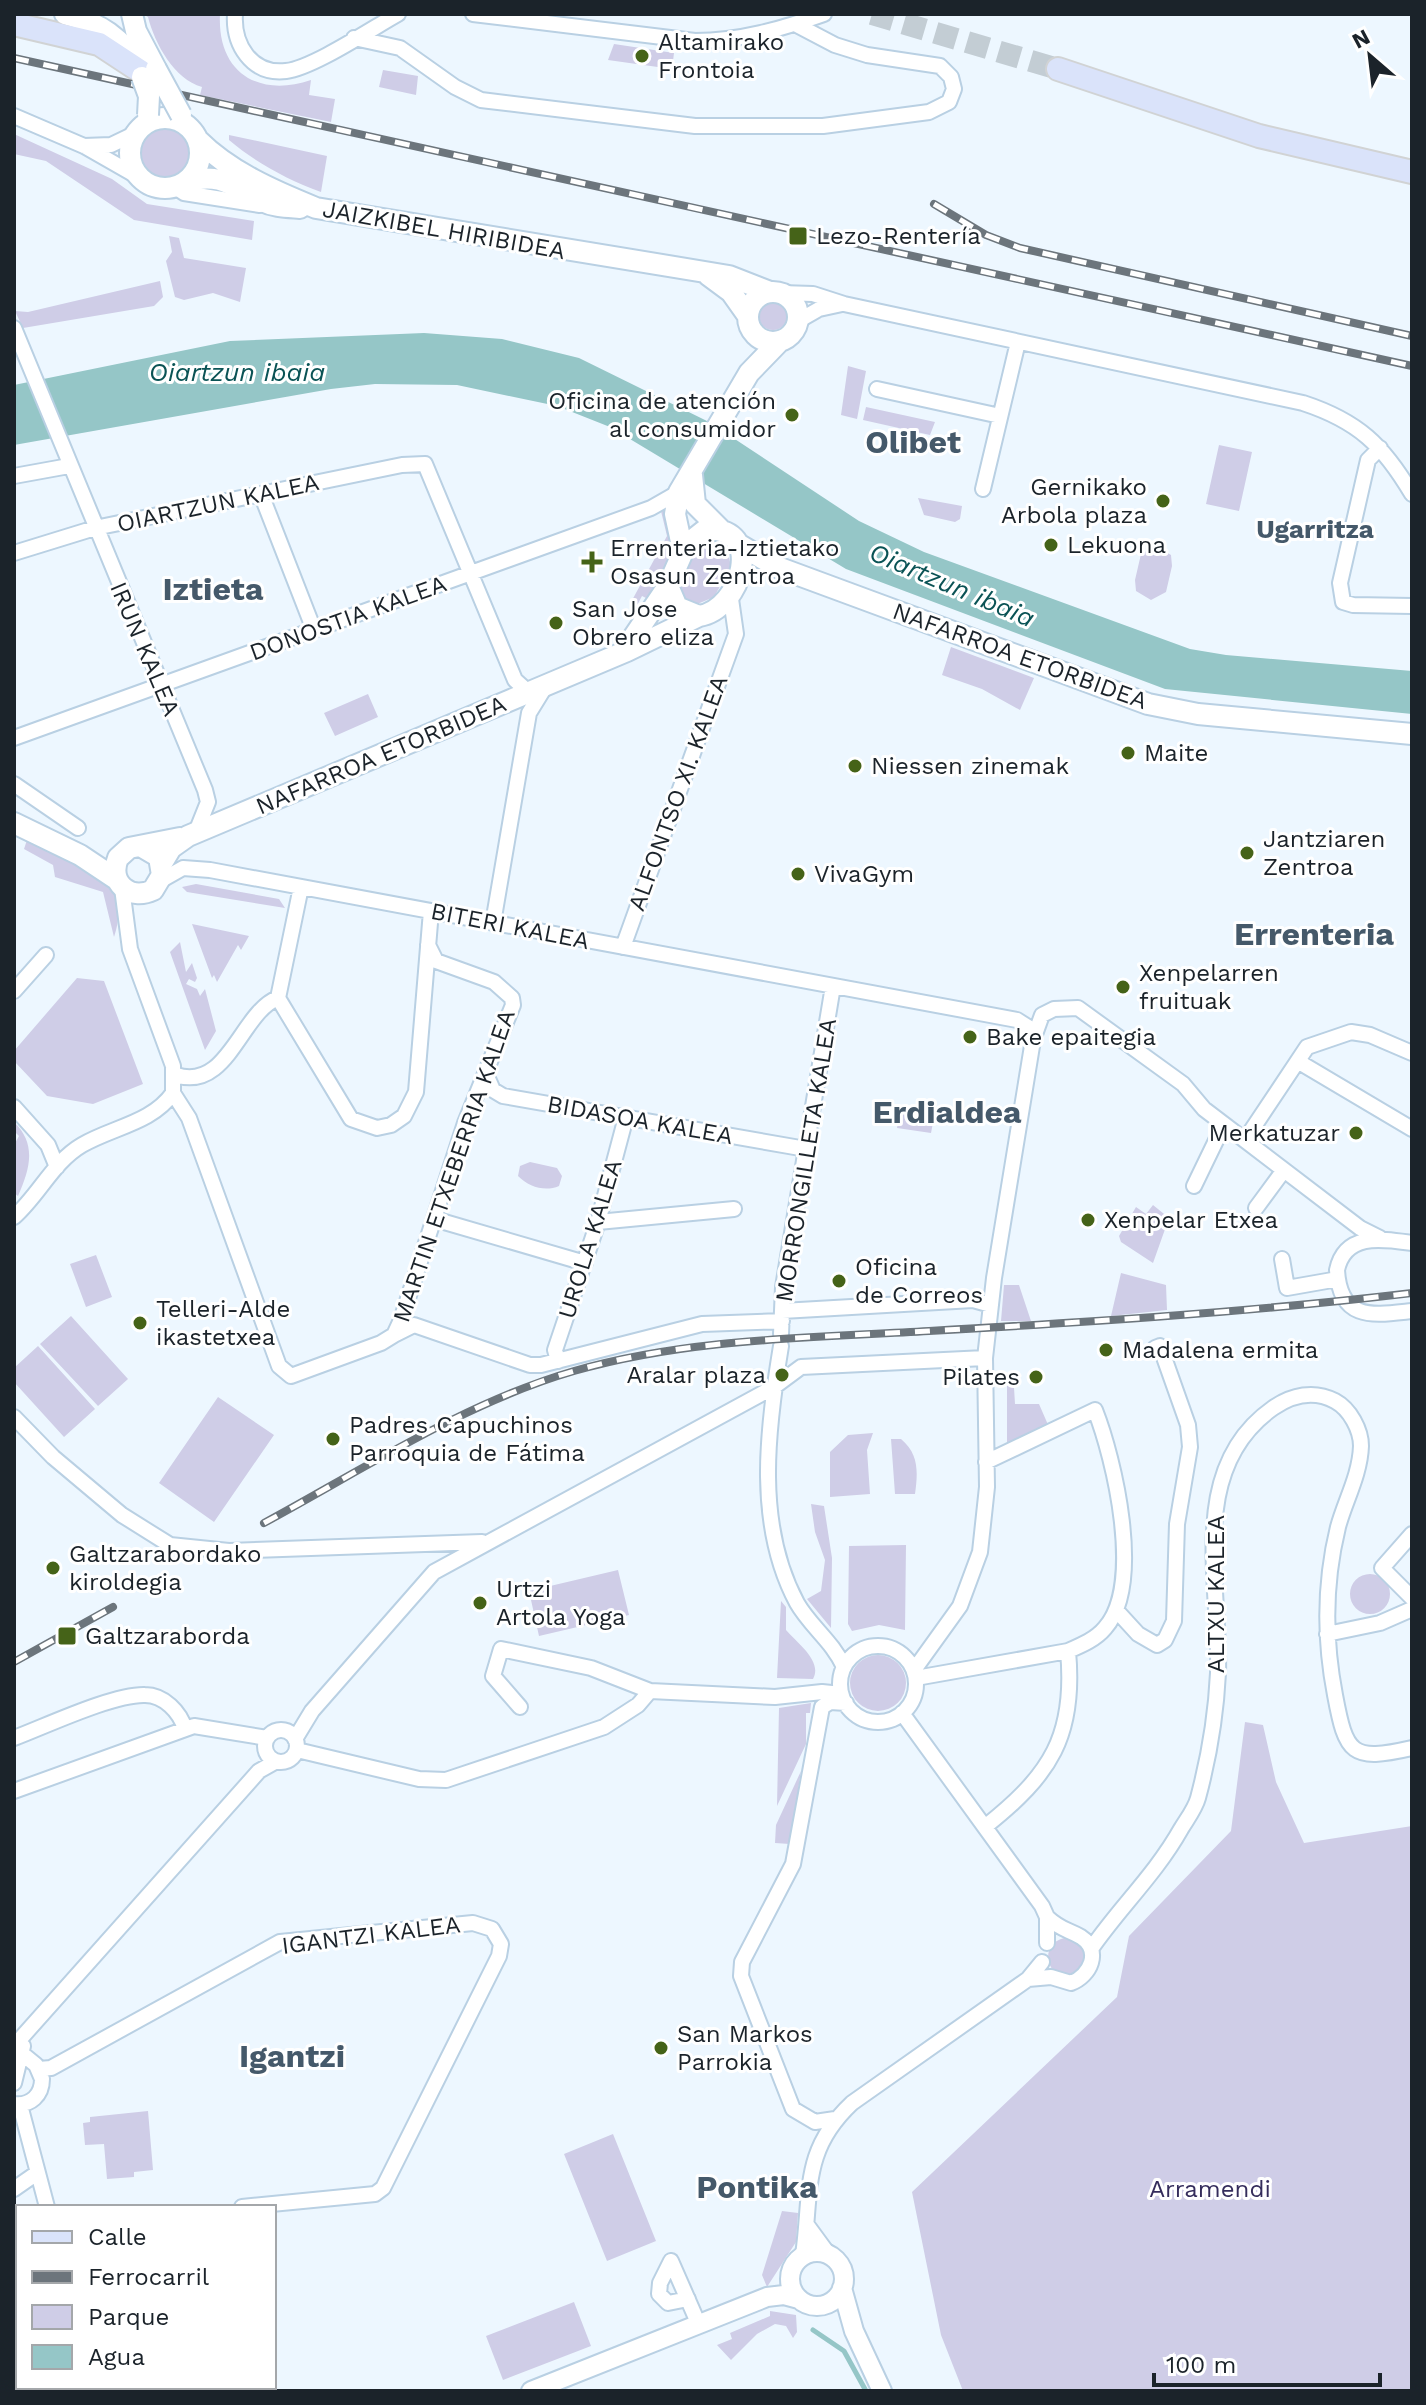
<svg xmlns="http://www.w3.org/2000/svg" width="1426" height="2405" viewBox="0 0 1426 2405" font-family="'Work Sans',sans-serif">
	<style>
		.green { fill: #cfcde7 }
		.water { fill: #95c6c7 }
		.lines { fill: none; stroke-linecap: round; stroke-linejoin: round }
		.stream { stroke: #95c6c7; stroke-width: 5 }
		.primary-tunnel { stroke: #c3cdd4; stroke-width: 22; stroke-dasharray: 22 11; stroke-linecap: butt }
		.minor-casing { stroke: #b9d0e3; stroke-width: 18 }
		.tertiary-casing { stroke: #b9d0e3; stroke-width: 22 }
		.secondary-casing { stroke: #b9d0e3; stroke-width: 24 }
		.primary-casing { stroke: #d1d3d4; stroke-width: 26 }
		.minor { stroke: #fff; stroke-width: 14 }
		.tertiary { stroke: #fff; stroke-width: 18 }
		.secondary { stroke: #fff; stroke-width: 20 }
		.primary { stroke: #dae3fa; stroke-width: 22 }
		.rail-casing { stroke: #6c757c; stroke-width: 8 }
		.rail { stroke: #fff; stroke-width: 5; stroke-dasharray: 15; stroke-linecap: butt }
		.secondary-bridge-casing { stroke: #b9d0e3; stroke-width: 24; stroke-linecap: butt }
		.secondary-bridge { stroke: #fff; stroke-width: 20 }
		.poi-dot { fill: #456318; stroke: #fff; stroke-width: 3 }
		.labels { text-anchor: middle; stroke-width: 6; stroke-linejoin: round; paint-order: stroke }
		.poi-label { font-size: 24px; fill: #1b232a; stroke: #fff; text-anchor: start }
		.street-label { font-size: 24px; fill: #1b232a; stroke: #fff }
		.park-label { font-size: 24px; fill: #352d5c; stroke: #fff }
		.water-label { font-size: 26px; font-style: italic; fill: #0a5355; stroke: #fff }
		.neighbourhood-label { font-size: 26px; font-weight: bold; fill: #45596a; stroke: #fff }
		.district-label { font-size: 32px; font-weight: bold; fill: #45596a; stroke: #fff }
	</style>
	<rect width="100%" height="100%" fill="#edf7ff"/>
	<path class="green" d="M143,14H220C217,72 258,98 311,80L309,95L335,99L331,122L200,95L202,87C174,79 155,44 148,17Z
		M614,44L674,53L672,69L608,60Z
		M383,70L418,76L416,95L379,87Z
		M139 153a26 26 0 1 1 52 0a26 26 0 1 1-52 0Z
		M14,134L112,179L147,204L254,221L252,240L134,220L46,161L14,154Z
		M229,135L327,156L321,192C288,180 256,163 229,140Z
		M169,236L179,238L184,258L246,268L240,302L213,293L184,300L175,297L166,261L172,252Z
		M160,281L163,297L154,306L23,328L15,311L28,312Z
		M759 316a14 14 0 1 1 28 0a14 14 0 1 1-28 0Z
		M848,366L866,371L857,419L841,415Z
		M866,407L935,422L930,435L863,420Z
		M1219,445L1252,452L1239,511L1206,504Z
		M918,498L962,506L960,519L955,522L924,515Z
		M665,510L674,544L650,600L642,596L633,613L630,604L667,536L661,511Z
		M707,541L727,547L731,567L714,597L695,605L683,598L679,578L695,548Z
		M1156,546L1171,555L1172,566L1166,592L1151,600L1136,591L1135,580L1141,554Z
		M951,647L1034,678L1020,710L982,689L942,675Z
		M368,694L378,717L335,736L324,713Z
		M27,840C70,863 136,873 114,937L103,892L55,877L53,865L24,849Z
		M196,884L279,899L285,908L187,892L182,887Z
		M192,924L249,936L241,950L238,945L217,982L214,975L212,978Z
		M180,942L186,972L192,963L197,978L195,982L189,979L186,984L197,989L200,996L205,989L216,1031L205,1050L170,952Z
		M77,978L104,981L143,1084L93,1104L47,1096L14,1061V1051Z
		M901,1106L935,1112L931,1133L897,1128Z
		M14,1122C37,1144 30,1169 18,1196L14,1193V1145L19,1136L14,1131Z
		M530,1162L557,1168L562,1176L559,1186C545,1192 529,1187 518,1176L520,1166Z
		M1153,1205L1169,1218L1153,1263L1121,1242L1119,1236L1136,1207L1146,1214Z
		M96,1255L112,1297L86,1307L70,1264Z
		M1121,1273L1166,1285L1167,1310L1111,1316Z
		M1004,1285H1019L1031,1321H1001Z
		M71,1316L128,1379L98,1406L40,1344Z
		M38,1346L95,1409L64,1437L14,1382V1368Z
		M1013,1371L1015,1404H1039L1049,1427L1007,1448V1381Z
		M218,1397L274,1435L214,1522L159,1483Z
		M873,1433L867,1450L870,1494L830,1497V1452L848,1435Z
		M891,1439H901C919,1454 918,1472 915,1494H895Z
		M811,1504L824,1506L832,1558L831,1628L807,1599L821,1591L825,1560L815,1532Z
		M906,1545L905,1630L879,1625L852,1631L848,1624L849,1546Z
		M618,1570L629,1615L539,1636L529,1591Z
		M1350 1594a20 20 0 1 1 40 0a20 20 0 1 1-40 0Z
		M781,1601L786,1607V1630C797,1643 823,1661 813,1679L777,1678Z
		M850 1683a28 28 0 1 1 56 0a28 28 0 1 1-56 0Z
		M811,1703L810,1713H806V1744L777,1806L779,1708Z
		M1245,1722L1263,1725L1276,1782L1304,1843L1412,1826V2391H963L941,2335L912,2192L1117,1997L1129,1936L1231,1831Z
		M801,1771L790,1844L775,1843L776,1825Z
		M1048 1957a19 19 0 1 1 38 0a19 19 0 1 1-38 0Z
		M148,2111L153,2170L134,2172V2177L107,2179L104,2144L85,2145L83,2123L90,2122V2117Z
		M613,2134L656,2241L607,2261L564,2154Z
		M782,2211L798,2213L796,2242L767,2287L762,2275Z
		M574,2302L591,2346L503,2380L486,2336Z
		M770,2311L796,2315L797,2332L793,2338L786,2326L775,2324L757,2334L731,2360L717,2345L732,2339L730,2333L770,2316Z"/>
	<path class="water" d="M424,333L502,339L579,358L709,422L859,521L924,552L1190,649L1226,655L1412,671V714L1165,689L846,569L610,427L557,406L457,385L375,384L331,389L14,445V385L230,341Z"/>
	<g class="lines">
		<path class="stream" d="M813,2330L844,2351L866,2391"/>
		<path class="primary-tunnel" d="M872,14L1058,69"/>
		<defs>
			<path id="minor" d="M235,14C233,44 251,75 286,71C313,68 371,29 398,14
				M473,14L695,41C741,41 781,29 824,14
				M354,38L400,48L455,87L481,100L695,126H823L929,112L949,102L954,89L951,77L940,66L867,55L835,45L795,24
				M14,116L84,146L140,178
				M84,146L111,145L136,133
				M175,187L184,193L260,205
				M781,293L813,294L844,304L1303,403C1358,421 1383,445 1412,494
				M798,321L819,309L842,304
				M14,328L205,790L208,802L196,832
				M877,389L1000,416
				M1380,448L1368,460L1340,583L1343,602L1353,605L1412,606
				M14,476L69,466
				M983,489L1018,342
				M261,494L314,630
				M14,553L95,528L402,465L425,464L515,680L525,689L536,690
				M14,738L651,508L679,492
				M14,784L78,828
				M160,881L183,868L210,870L1017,1020L1028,1027L1033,1039
				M301,887L278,998L351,1119L377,1128L391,1125L404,1116L416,1092L431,911
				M493,923L529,713L545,687
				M623,947L736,634L730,592
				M14,991L46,955
				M1299,1062L1412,1129
				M486,1074L493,1090L503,1096L806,1149
				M176,1075C228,1092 241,1012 278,998
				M173,1093L189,1118L279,1366L291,1376L381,1343L394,1335L401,1320L465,1123L513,1005L512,998L494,982L436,961L428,945
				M14,1107L48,1145L57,1167
				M1245,1140L1307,1047L1351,1032L1370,1035L1412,1053
				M1194,1186L1224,1124
				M1256,1208L1284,1170
				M14,1217C39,1195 53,1162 82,1145C113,1127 152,1123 173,1093V1066L130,949L122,888
				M434,1219L585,1263
				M598,1222L734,1209
				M1412,1243C1383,1239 1345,1232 1337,1270C1340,1322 1374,1315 1412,1311
				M1282,1259L1287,1288L1338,1279
				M782,1311L973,1300L991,1305
				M781,1334L783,1287L833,986
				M394,1335L414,1325L530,1365H541L702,1324L782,1321
				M781,1346C767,1430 755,1525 797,1603C810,1626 833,1642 844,1667
				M558,1361L555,1350L598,1222L626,1117
				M801,1367L985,1358
				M14,1417L53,1457L122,1515L170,1545L229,1551L482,1542
				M1412,1534L1382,1568L1412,1598
				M1116,1610L1138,1634L1157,1645L1165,1640L1174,1621L1177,1524L1190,1447L1188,1425L1160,1346L1155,1348
				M1327,1634L1380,1623L1412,1609
				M840 1684a38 38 0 1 1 76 0a38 38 0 1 1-76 0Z
				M914,1670L960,1606L980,1552L987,1487L985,1358L994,1278L1033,1040L1042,1015L1054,1009L1078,1008L1183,1084L1204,1109L1360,1228L1380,1238
				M916,1678L1068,1651C1082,1645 1096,1639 1105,1628C1144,1584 1114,1458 1095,1410L986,1462
				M520,1707L493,1676L501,1649L591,1668L650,1691L775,1697L822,1692L841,1694
				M902,1713L1042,1906L1047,1917V1943
				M265 1746a16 16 0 1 1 32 0a16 16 0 1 1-32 0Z
				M14,1738C46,1726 113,1694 145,1695C164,1695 180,1712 185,1729
				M295,1739L312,1711L434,1572L774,1387L801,1367
				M297,1750L419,1779L446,1780L604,1727L638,1705L650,1691
				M14,1791L194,1726L267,1738
				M986,1826C1050,1775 1076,1736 1068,1651
				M1091,1949C1120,1907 1155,1875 1181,1829C1187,1819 1195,1809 1198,1798C1209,1757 1216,1715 1218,1673C1221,1584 1186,1469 1273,1408C1292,1395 1314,1390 1335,1401C1350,1409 1361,1430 1361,1446C1360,1475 1345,1501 1338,1527C1324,1584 1324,1638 1335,1695C1346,1754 1351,1762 1412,1748
				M1028,1979L1051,1977L1071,1983C1090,1976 1102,1951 1081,1937C1068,1929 1062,1931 1047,1917
				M14,2046L259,1771L275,1762
				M14,2047L36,2065L42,2079C42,2095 31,2106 14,2104
				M39,2069L51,2068L280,1942L473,1923L492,1929L501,1944L499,1956L383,2188L375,2194L242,2207
				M14,2083L23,2046
				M20,2105L47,2207
				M835,2119L815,2122L793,2109L741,1976L742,1962L793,1864L822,1707L830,1702L846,1703
				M14,2189L37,2173
				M807,2225L829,2255
				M803,2255C812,2192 801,2151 852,2103L1028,1979L1042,1962
				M14,2260L18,2258
				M671,2261L699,2325
				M671,2261L660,2283L659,2294L668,2303L688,2299
				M14,2339L18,2337"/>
			<path id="tertiary" d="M790 2279a27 27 0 1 1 54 0a27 27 0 1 1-54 0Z
				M842,2288L854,2331L882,2391
				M531,2391L767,2297L784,2295L799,2299"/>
			<path id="secondary" d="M65,14C99,23 123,37 139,69
				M132,14L136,31L156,69
				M130 153a35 35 0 1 1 70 0a35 35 0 1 1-70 0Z
				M198,140C230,172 274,191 316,208L729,276L770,292
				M186,182C220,171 234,187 262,201C274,207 287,207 300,208
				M708,275L731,292L748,316
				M748 317a25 25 0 1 1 50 0a25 25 0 1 1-50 0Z
				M692,475L695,504L721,530
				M705,530C766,524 742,610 699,616L677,607L668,586L686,545Z
				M740,545L777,567L1148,704L1198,714L1412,734
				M683,551L675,514L679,492L749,373L779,342
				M628,645L668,586
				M14,823L80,855L116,879
				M142,847L159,857L162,875L153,890C130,901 108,883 118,858L129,848L180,838
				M162,863L171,848L188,836L627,651L699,616"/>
			<path id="primary" d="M14,24L99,44L140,71
				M1058,69L1259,136L1412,172"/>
		</defs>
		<use href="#minor" class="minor-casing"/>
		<use href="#tertiary" class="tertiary-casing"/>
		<use href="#secondary" class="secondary-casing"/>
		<use href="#primary" class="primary-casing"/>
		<use href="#minor" class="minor"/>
		<use href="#tertiary" class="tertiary"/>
		<use href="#secondary" class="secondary"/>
		<use href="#primary" class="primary"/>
		<defs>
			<path id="rail" d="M14,58L1412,366
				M934,204L986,235L1020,248L1412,336
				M264,1523C364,1469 464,1403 574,1371C689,1338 810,1338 929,1331C1091,1322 1251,1312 1412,1293
				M14,1662L113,1607"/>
		</defs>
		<use href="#rail" class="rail-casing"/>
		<use href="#rail" class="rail"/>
		<defs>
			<path id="secondary-bridge" d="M156,69L181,115
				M142,77L149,96L148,115"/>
		</defs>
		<use href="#secondary-bridge" class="secondary-bridge-casing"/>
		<use href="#secondary-bridge" class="secondary-bridge"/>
	</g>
	<g class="poi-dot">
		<circle cx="642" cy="56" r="8"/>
		<rect x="788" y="226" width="20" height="20" rx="4"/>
		<circle cx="792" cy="415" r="8"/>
		<circle cx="1163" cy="501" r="8"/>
		<circle cx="1051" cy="545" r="8"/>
		<path d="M588 550h8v8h8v8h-8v8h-8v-8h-8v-8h8z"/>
		<circle cx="556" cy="623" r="8"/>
		<circle cx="1128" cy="753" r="8"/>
		<circle cx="855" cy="766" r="8"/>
		<circle cx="1247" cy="853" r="8"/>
		<circle cx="798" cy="874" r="8"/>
		<circle cx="1123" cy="987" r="8"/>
		<circle cx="970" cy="1037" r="8"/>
		<circle cx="1356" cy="1133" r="8"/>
		<circle cx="1088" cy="1220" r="8"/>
		<circle cx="839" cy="1281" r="8"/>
		<circle cx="140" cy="1323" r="8"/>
		<circle cx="1106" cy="1350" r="8"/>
		<circle cx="782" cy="1375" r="8"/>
		<circle cx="1036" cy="1377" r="8"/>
		<circle cx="333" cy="1439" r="8"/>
		<circle cx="53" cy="1568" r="8"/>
		<circle cx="480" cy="1603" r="8"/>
		<rect x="57" y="1626" width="20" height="20" rx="4"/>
		<circle cx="661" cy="2048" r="8"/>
	</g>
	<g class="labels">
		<g class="poi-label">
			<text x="658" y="50">Altamirako<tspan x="658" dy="28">Frontoia</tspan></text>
			<text x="816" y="244">Lezo-Rentería</text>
			<text x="776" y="409" text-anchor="end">Oficina de atención<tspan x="776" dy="28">al consumidor</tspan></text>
			<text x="1147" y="495" text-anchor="end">Gernikako<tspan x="1147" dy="28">Arbola plaza</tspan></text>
			<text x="1067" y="553">Lekuona</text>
			<text x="610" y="556">Errenteria-Iztietako<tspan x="610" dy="28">Osasun Zentroa</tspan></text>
			<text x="572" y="617">San Jose<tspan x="572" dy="28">Obrero eliza</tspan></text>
			<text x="1144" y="761">Maite</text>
			<text x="871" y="774">Niessen zinemak</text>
			<text x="1263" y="847">Jantziaren<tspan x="1263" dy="28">Zentroa</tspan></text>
			<text x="814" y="882">VivaGym</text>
			<text x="1139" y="981">Xenpelarren<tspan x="1139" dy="28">fruituak</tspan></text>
			<text x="986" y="1045">Bake epaitegia</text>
			<text x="1340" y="1141" text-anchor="end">Merkatuzar</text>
			<text x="1104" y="1228">Xenpelar Etxea</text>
			<text x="855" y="1275">Oficina<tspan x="855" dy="28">de Correos</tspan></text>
			<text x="156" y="1317">Telleri-Alde<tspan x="156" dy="28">ikastetxea</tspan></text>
			<text x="1122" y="1358">Madalena ermita</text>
			<text x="766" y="1383" text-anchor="end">Aralar plaza</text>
			<text x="1020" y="1385" text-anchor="end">Pilates</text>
			<text x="349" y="1433">Padres Capuchinos<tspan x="349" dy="28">Parroquia de Fátima</tspan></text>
			<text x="69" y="1562">Galtzarabordako<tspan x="69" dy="28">kiroldegia</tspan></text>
			<text x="496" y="1597">Urtzi<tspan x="496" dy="28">Artola Yoga</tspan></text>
			<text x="85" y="1644">Galtzaraborda</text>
			<text x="677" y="2042">San Markos<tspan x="677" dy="28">Parrokia</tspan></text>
		</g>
		<g class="street-label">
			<text transform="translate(444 230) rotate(10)" y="8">JAIZKIBEL HIRIBIDEA</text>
			<text transform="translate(218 503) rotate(-12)" y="8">OIARTZUN KALEA</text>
			<text transform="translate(348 618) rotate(-20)" y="8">DONOSTIA KALEA</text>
			<text transform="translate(145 649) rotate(67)" y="8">IRUN KALEA</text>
			<text transform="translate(1020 656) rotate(20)" y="8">NAFARROA ETORBIDEA</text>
			<text transform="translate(381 755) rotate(-23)" y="8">NAFARROA ETORBIDEA</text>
			<text transform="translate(678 793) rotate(-70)" y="8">ALFONTSO XI. KALEA</text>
			<text transform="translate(510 926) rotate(11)" y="8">BITERI KALEA</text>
			<text transform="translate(640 1120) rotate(10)" y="8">BIDASOA KALEA</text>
			<text transform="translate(806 1160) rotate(-81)" y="8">MORRONGILLETA KALEA</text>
			<text transform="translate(454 1166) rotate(-71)" y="8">MARTIN ETXEBERRIA KALEA</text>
			<text transform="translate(590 1239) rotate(-73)" y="8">UROLA KALEA</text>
			<text transform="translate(1216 1594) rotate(-90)" y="8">ALTXU KALEA</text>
			<text transform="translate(371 1935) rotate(-7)" y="8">IGANTZI KALEA</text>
		</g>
		<g class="park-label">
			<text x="1210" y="2197">Arramendi</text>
		</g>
		<g class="water-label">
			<text x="237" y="381">Oiartzun ibaia</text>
			<text transform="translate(952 585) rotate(23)" y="9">Oiartzun ibaia</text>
		</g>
		<g class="neighbourhood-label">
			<text x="1315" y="538">Ugarritza</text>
		</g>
		<g class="district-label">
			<text x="913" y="453">Olibet</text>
			<text x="213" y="600">Iztieta</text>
			<text x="1314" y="945">Errenteria</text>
			<text x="947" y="1123">Erdialdea</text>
			<text x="292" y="2067">Igantzi</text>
			<text x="757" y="2198">Pontika</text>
		</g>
	</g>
	<rect width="1426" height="2405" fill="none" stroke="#1b232a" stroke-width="32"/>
	<rect x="16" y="2205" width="260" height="184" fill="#ffffff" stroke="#a4a7aa" stroke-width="2"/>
	<rect x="32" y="2231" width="40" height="12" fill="#dae3fa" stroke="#a4a7aa" stroke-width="2"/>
	<text x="88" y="2245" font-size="24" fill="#1b232a">Calle</text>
	<rect x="32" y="2271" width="40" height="12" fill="#6c757c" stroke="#a4a7aa" stroke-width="2"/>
	<text x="88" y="2285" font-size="24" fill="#1b232a">Ferrocarril</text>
	<rect x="32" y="2305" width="40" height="24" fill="#cfcde7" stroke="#a4a7aa" stroke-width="2"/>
	<text x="88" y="2325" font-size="24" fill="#1b232a">Parque</text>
	<rect x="32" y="2345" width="40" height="24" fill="#95c6c7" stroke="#a4a7aa" stroke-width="2"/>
	<text x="88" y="2365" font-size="24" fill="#1b232a">Agua</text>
	<g transform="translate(1370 56) rotate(332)" stroke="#ffffff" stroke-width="6" paint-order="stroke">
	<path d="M0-6L14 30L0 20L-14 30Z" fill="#1b232a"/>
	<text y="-12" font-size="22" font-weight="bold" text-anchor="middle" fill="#1b232a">N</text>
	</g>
	<path d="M1154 2373v12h226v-12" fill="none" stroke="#1b232a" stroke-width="4"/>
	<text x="1166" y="2373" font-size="24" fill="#1b232a" stroke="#ffffff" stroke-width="6" paint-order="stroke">100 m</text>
</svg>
